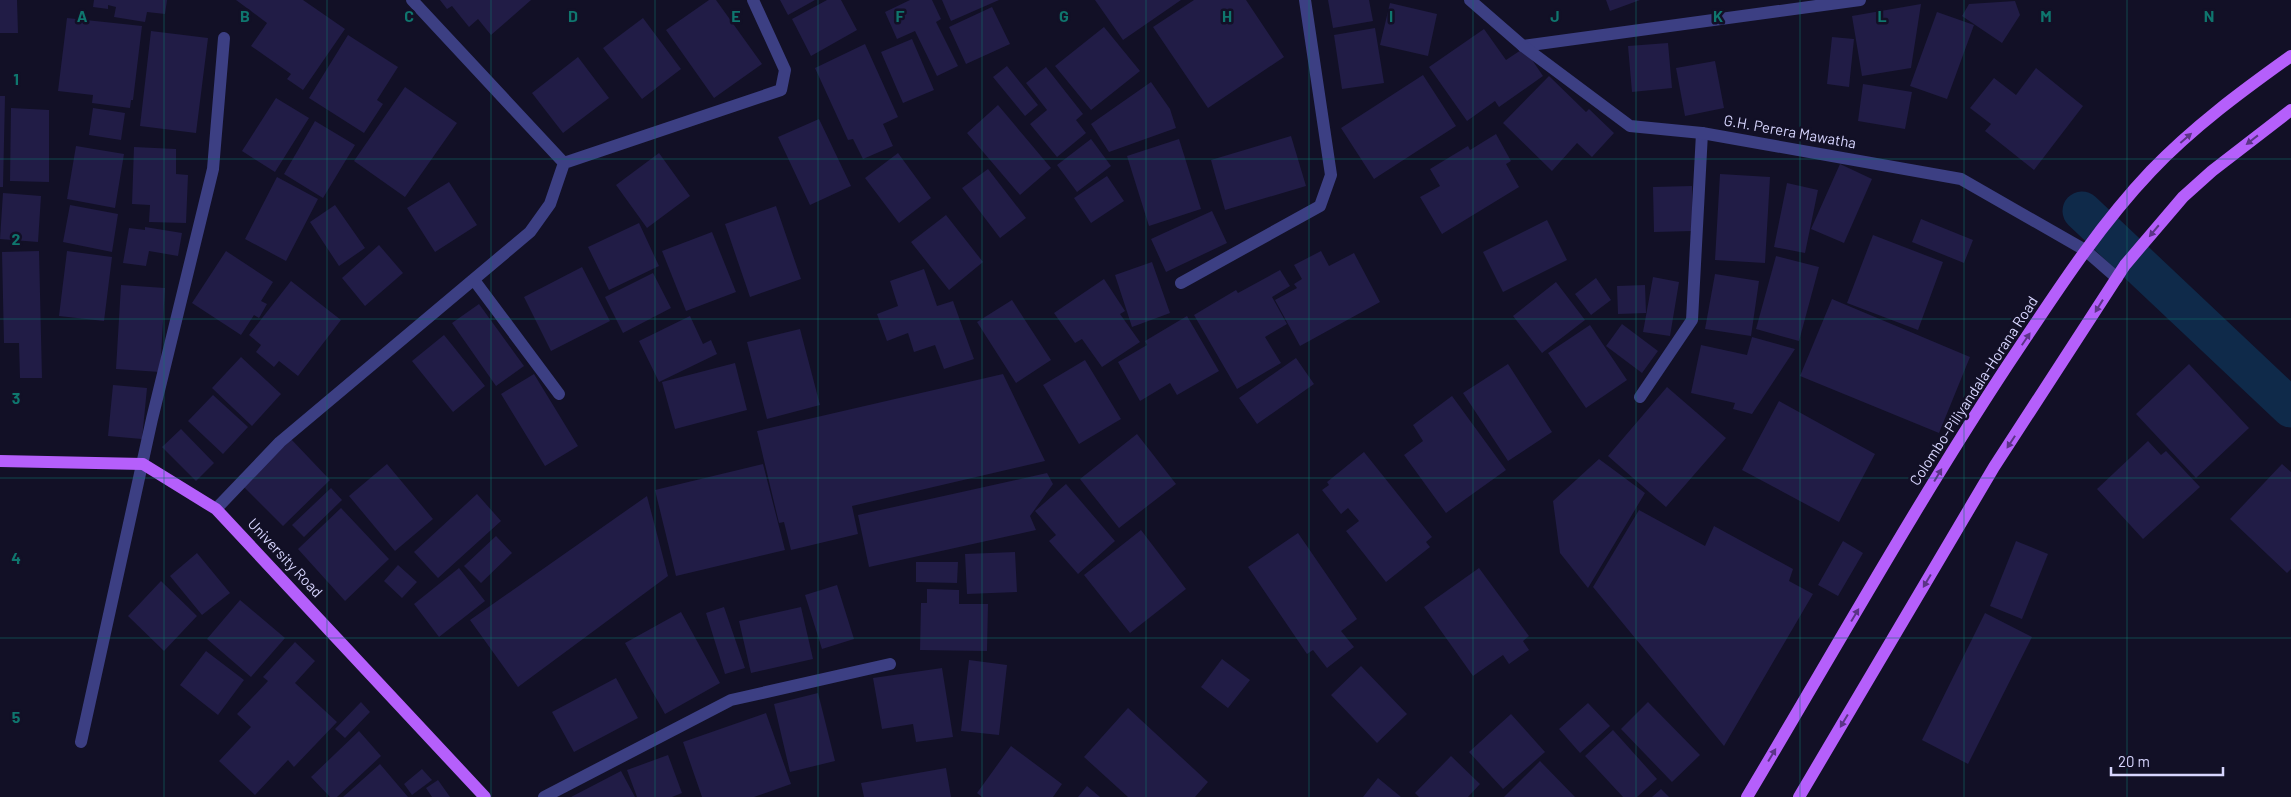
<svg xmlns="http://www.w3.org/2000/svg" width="2291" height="797" viewBox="0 0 2291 797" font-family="Barlow,sans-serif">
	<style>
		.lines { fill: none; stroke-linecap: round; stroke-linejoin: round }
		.canal { stroke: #0f2a4a; stroke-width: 39 }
		.building { fill: #211c46 }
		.service { stroke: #3c3f83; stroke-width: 12 }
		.minor { stroke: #3c3f83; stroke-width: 12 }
		.primary { stroke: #b55ffb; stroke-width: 12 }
		.oneway { fill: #5b3486 }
		.grid { fill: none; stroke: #0f766e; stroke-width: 1; stroke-opacity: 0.55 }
		.labels { text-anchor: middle; stroke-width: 5; stroke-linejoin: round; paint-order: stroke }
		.street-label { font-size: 15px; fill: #d7d5fe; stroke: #121026 }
		.grid-label { font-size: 16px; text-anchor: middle; font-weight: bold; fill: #0f766e; stroke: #121026; stroke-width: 5; stroke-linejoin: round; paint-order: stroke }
	</style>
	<rect width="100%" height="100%" fill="#121026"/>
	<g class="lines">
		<path class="canal" d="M2082,211L2291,408"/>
	</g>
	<path class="building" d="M0,0H17L18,33H0Z
		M94,0H167L165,14L147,12L145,22L114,17L116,7L108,5V9L93,7Z
		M236,0H303L345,29L303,90L287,79L291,74L251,46L267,23Z
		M440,0H531L491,35L478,19L469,27L452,6L447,9Z
		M709,0H716L762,64L714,98L666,30Z
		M780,0H815L788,15Z
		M827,0H841L857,30L811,56L792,19Z
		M910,0H932L941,19L936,22L958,66L937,76L915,31L897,39L885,12Z
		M942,0H999L951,21Z
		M1095,0H1181L1123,40Z
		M1194,0H1246L1284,57L1208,108L1153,27Z
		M1328,0H1369L1373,21L1333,28Z
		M1606,0H1640L1610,11Z
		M2015,1L2020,15L2002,43L1962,16L1969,4Z
		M1390,3L1437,14L1428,56L1380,45Z
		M1921,4L1911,68L1862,76L1852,16Z
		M992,7L1010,44L966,64L949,27Z
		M1937,12L1974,25L1947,99L1910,86Z
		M67,18L142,26L133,100H131L130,108L92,103L93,95L58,91Z
		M643,18L681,69L642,99L603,48Z
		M1104,27L1140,71L1091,110L1055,66Z
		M1375,28L1384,83L1342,89L1334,35Z
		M1484,29L1506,60L1524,48L1543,76L1499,107L1495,101L1467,121L1429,67Z
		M151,31L208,38L196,133L140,126Z
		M348,35L398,67L377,100L383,104L364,133L309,98Z
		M1832,37L1854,39L1849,87L1827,84Z
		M912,39L934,90L903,103L881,52Z
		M1668,43L1672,88L1632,92L1628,46Z
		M865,44L898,117L883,124L893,146L863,159L853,139L848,140L815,68Z
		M578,57L609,98L563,133L532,93Z
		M1715,61L1724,108L1685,116L1676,68Z
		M1007,66L1038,105L1025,116L993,77Z
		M1046,67L1083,114L1076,120L1086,133L1057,157L1030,124L1047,110L1026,83Z
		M2036,68L2083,106L2034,170L1985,131L1991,124L1970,108L1994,78L2016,95Z
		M1423,75L1456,126L1374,179L1341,128Z
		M1549,76L1586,112L1589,109L1614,133L1592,157L1577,143L1552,171L1503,123Z
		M1151,82L1170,109L1176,128L1109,152L1091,124Z
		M1863,84L1912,92L1905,129L1858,121Z
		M405,87L457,123L405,197L354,161Z
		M0,96H5L3,187H0Z
		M276,98L309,118L275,172L242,151Z
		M998,105L1051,168L1020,195L967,133Z
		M11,108L49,110V182L10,181Z
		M93,108L125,113L121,140L89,135Z
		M819,119L851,186L810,205L778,137Z
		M315,121L355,145L323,198L284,174Z
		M1496,134L1511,161L1506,164L1519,187L1442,234L1420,197L1440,186L1430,169L1468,146L1470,150Z
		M1291,136L1306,186L1225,210L1211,160Z
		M1091,139L1111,166L1077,192L1057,165Z
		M1179,139L1201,209L1149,226L1127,156Z
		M76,146L124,154L115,208L67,199Z
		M134,147L176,149V174L188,175L186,223L149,222L150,205L132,204Z
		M659,153L690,196L647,228L616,185Z
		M898,153L931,198L899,223L865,178Z
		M1840,164L1872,179L1844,243L1811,229Z
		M988,169L1026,218L1000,238L962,188Z
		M1720,174L1770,177L1765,263L1715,260Z
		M1107,176L1124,201L1091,223L1074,198Z
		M277,177L318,199L286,261L245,239Z
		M449,182L477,225L435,252L407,208Z
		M1787,183L1818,190L1805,253L1774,247Z
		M1692,186L1693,231L1654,232L1653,187Z
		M3,193L41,196L38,242L0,239Z
		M70,205L118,214L112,252L63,242Z
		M335,205L365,248L339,266L310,222Z
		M776,206L801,279L750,297L725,224Z
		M1212,211L1227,243L1166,272L1151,239Z
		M946,215L983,262L949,290L911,242Z
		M1921,219L1973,240L1964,263L1912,242Z
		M1547,220L1567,260L1503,292L1483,252Z
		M639,223L659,266L609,290L588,247Z
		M145,227L182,233L178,256L149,251L146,266L123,263L129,228L145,230Z
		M712,232L736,292L686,311L662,251Z
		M1873,235L1943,262L1918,330L1847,303Z
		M379,245L403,273L365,306L342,278Z
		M39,251L42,378H20L19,343H4L2,252Z
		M67,251L112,257L104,321L59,316Z
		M226,251L273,282L261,301L267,304L259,318L254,315L241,335L192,303Z
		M1321,251L1329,266L1354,253L1380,302L1300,346L1275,300L1297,288L1294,284L1302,279L1294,265Z
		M1776,256L1819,267L1799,341L1756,329Z
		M1152,262L1170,313L1132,327L1115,275Z
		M582,267L610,321L551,351L524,297Z
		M924,269L937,306L953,301L974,359L944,369L935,345L914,352L908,333L887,341L877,314L898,306L890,281Z
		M1280,270L1290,286L1272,297L1287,324L1265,337L1281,363L1237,389L1194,315L1236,290L1238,293Z
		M653,273L671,308L623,333L605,297Z
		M1715,274L1759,281L1751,336L1705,329Z
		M1653,277L1679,282L1670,336L1643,332Z
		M1596,278L1611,300L1591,315L1575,294Z
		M1104,279L1125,311L1120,314L1140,342L1102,367L1082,339L1075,343L1054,313Z
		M291,281L341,320L298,376L279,361L274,367L256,352L261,345L249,335Z
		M1556,282L1585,320L1542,353L1513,316Z
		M121,285L165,288L160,372L116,369Z
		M1645,285L1646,313L1618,314L1617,286Z
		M1832,299L1970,357L1939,433L1800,376Z
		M1012,300L1051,360L1016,383L977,322Z
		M479,304L524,366L496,386L452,323Z
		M690,316L703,344L711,340L717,354L659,382L639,341Z
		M1187,316L1219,371L1177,395L1170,383L1140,401L1118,362L1147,345L1145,341Z
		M1622,324L1658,351L1642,373L1606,346Z
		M1590,325L1627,380L1586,408L1548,353Z
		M800,329L820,405L767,419L747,342Z
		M444,335L485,386L453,412L412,361Z
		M1752,337L1795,349L1752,414L1733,409L1735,403L1691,393L1701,345L1747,355Z
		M241,357L281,394L252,426L212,388Z
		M1296,358L1314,384L1257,424L1239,398Z
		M1085,360L1121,419L1079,444L1043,385Z
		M735,363L747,410L675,429L662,382Z
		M1508,364L1552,432L1508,461L1463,393Z
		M2189,364L2249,428L2196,478L2136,414Z
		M534,374L578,446L545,466L501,394Z
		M1003,374L1045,461L852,506L858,534L791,550L784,522L779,523L757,431Z
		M113,385L147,388L142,439L108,436Z
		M1667,387L1726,438L1666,507L1608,456Z
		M213,395L248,427L223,454L188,421Z
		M1452,396L1506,470L1446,513L1404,455L1423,441L1413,425Z
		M1779,401L1875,454L1839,522L1742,470Z
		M181,429L214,463L196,481L162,447Z
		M1137,434L1176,484L1119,528L1080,479Z
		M290,438L330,480L283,526L243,486Z
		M2148,441L2161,455L2166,451L2200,487L2143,539L2097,489Z
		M1364,452L1432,537L1426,542L1430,547L1386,582L1346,531L1359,521L1348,508L1341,514L1322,490L1329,485L1327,482Z
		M1599,459L1645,493L1588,588L1560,553L1553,501Z
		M387,464L433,519L395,551L349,496Z
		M763,464L785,550L676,576L655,490Z
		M2282,464L2291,472V569L2287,573L2230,519Z
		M1047,473L1053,484L1030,516L1036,530L869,567L858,515Z
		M1066,484L1115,541L1078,574L1049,541L1056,535L1035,511Z
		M331,488L342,500L304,537L292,525Z
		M477,494L501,521L438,578L414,552Z
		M647,496L668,576L518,687L470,620Z
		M341,508L389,559L345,601L298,549Z
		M1639,510L1705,546L1714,526L1793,569L1789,581L1813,594L1724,746L1593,587Z
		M1141,530L1186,589L1130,633L1084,575Z
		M1298,533L1357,619L1341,631L1354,647L1327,668L1313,650L1307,654L1248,567Z
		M496,536L512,553L481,583L464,566Z
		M1843,541L1863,553L1838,596L1818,585Z
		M2016,541L2048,554L2022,619L1990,606Z
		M1015,552L1017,592L967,594L965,554Z
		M197,553L230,593L202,615L170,576Z
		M916,562H958L957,583L916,582Z
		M398,565L417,582L402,598L384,581Z
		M459,568L485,601L439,637L414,604Z
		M1479,568L1529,636L1523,641L1529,650L1509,664L1503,655L1473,676L1424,607Z
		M161,581L197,616L164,651L128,616Z
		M837,585L854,639L822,649L805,595Z
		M927,589L959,590V604H988L987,651L920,650L921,603H927Z
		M240,600L285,638L251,677L207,639Z
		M724,607L745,668L725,674L706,613Z
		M801,607L813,659L751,673L739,621Z
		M681,612L720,683L665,714L625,643Z
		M1985,613L2032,637L1968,764L1922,740Z
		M295,642L315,661L295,683L337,722L294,767L288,760L255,795L219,761L251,727L237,714L268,681L263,677Z
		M206,651L244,680L218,715L180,685Z
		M1222,659L1250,680L1228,708L1201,687Z
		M969,660L1007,665L999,735L961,731Z
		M1361,666L1407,714L1377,743L1331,695Z
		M942,668L953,737L916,742L913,724L882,729L873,678Z
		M616,678L638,718L574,752L552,712Z
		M818,693L835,761L790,772L774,704Z
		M361,702L370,712L345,738L335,729Z
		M1648,702L1700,755L1672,782L1621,729Z
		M1588,703L1610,726L1580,753L1559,729Z
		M1128,708L1208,782L1195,797H1128L1084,757Z
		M766,713L791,784L754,797H702L683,742Z
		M1511,714L1545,752L1503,789L1469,752Z
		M1613,730L1657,779L1637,797H1623L1585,756Z
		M359,731L381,756L337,797H330L311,777Z
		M1011,746L1062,784L1053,797H982L977,793Z
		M668,755L682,793L672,797H637L627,770Z
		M1451,756L1480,784L1468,797H1419L1415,793Z
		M1540,761L1575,797H1504Z
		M380,764L408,797H343Z
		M946,768L951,797H864L861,783Z
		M422,769L432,780L412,795L404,784Z
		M621,771L635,797H571Z
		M1378,778L1401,797H1363Z
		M438,780L450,797H432L426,788Z
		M1087,786L1100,797H1078Z
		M1661,789L1669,797H1652Z"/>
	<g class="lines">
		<path class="service" d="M412,0L564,163
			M1523,46L1860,0
			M474,280L559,394
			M1181,283L1320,206L1331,175L1305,0
			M1640,397L1692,320L1702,133
			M216,509L280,442L530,232L550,204L564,163L781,90L785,70L753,0
			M81,742L152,419L213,169L224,38"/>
		<path class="minor" d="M1470,0L1523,46L1630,126L1702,133L1961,179L2085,250L2117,278
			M544,797L731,700L890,664"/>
		<path class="primary" d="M0,461L143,464L216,509L485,797
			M1747,797C1833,653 1915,506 2007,366C2052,299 2095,230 2151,171C2193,127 2242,91 2291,56
			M1799,797L1994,467L2125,265L2183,197L2212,171L2291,110"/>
	</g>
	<defs><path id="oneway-solid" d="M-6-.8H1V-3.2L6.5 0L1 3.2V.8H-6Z" transform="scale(1.25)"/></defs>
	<g class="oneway">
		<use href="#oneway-solid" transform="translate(2186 138) rotate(-41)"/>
		<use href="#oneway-solid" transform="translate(2252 140) rotate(142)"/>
		<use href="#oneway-solid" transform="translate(2154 231) rotate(130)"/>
		<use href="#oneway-solid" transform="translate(2099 306) rotate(122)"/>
		<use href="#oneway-solid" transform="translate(2026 339) rotate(-56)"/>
		<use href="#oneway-solid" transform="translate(2011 442) rotate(123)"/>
		<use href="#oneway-solid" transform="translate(1938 475) rotate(-59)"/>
		<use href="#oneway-solid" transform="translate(1927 581) rotate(121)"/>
		<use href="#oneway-solid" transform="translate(1855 615) rotate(-59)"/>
		<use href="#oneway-solid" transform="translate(1844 721) rotate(121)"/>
		<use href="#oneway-solid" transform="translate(1772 755) rotate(-59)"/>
	</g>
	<path class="grid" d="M164,0V797M327,0V797M491,0V797M655,0V797M818,0V797M982,0V797M1146,0V797M1309,0V797M1473,0V797M1636,0V797M1800,0V797M1964,0V797M2127,0V797M0,159H2291M0,319H2291M0,478H2291M0,638H2291"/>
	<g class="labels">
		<g class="street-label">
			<text transform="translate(1790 132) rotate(10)" y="5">G.H. Perera Mawatha</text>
			<text transform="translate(1974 391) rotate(-57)" y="5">Colombo-Piliyandala-Horana Road</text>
			<text transform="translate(285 558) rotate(47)" y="5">University Road</text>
		</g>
	</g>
	<g class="grid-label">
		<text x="82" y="22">A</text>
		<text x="245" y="22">B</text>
		<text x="409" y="22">C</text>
		<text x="573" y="22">D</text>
		<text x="736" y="22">E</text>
		<text x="900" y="22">F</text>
		<text x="1064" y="22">G</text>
		<text x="1227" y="22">H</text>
		<text x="1391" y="22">I</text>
		<text x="1555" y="22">J</text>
		<text x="1718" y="22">K</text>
		<text x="1882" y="22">L</text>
		<text x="2046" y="22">M</text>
		<text x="2209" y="22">N</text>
		<text x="16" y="85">1</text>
		<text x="16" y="245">2</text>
		<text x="16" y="404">3</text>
		<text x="16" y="564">4</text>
		<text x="16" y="723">5</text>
	</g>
	<path d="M2111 767v8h112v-8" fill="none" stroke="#d7d5fe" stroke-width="2.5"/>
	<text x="2118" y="767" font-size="15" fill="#d7d5fe" stroke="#121026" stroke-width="4" paint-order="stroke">20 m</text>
</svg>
